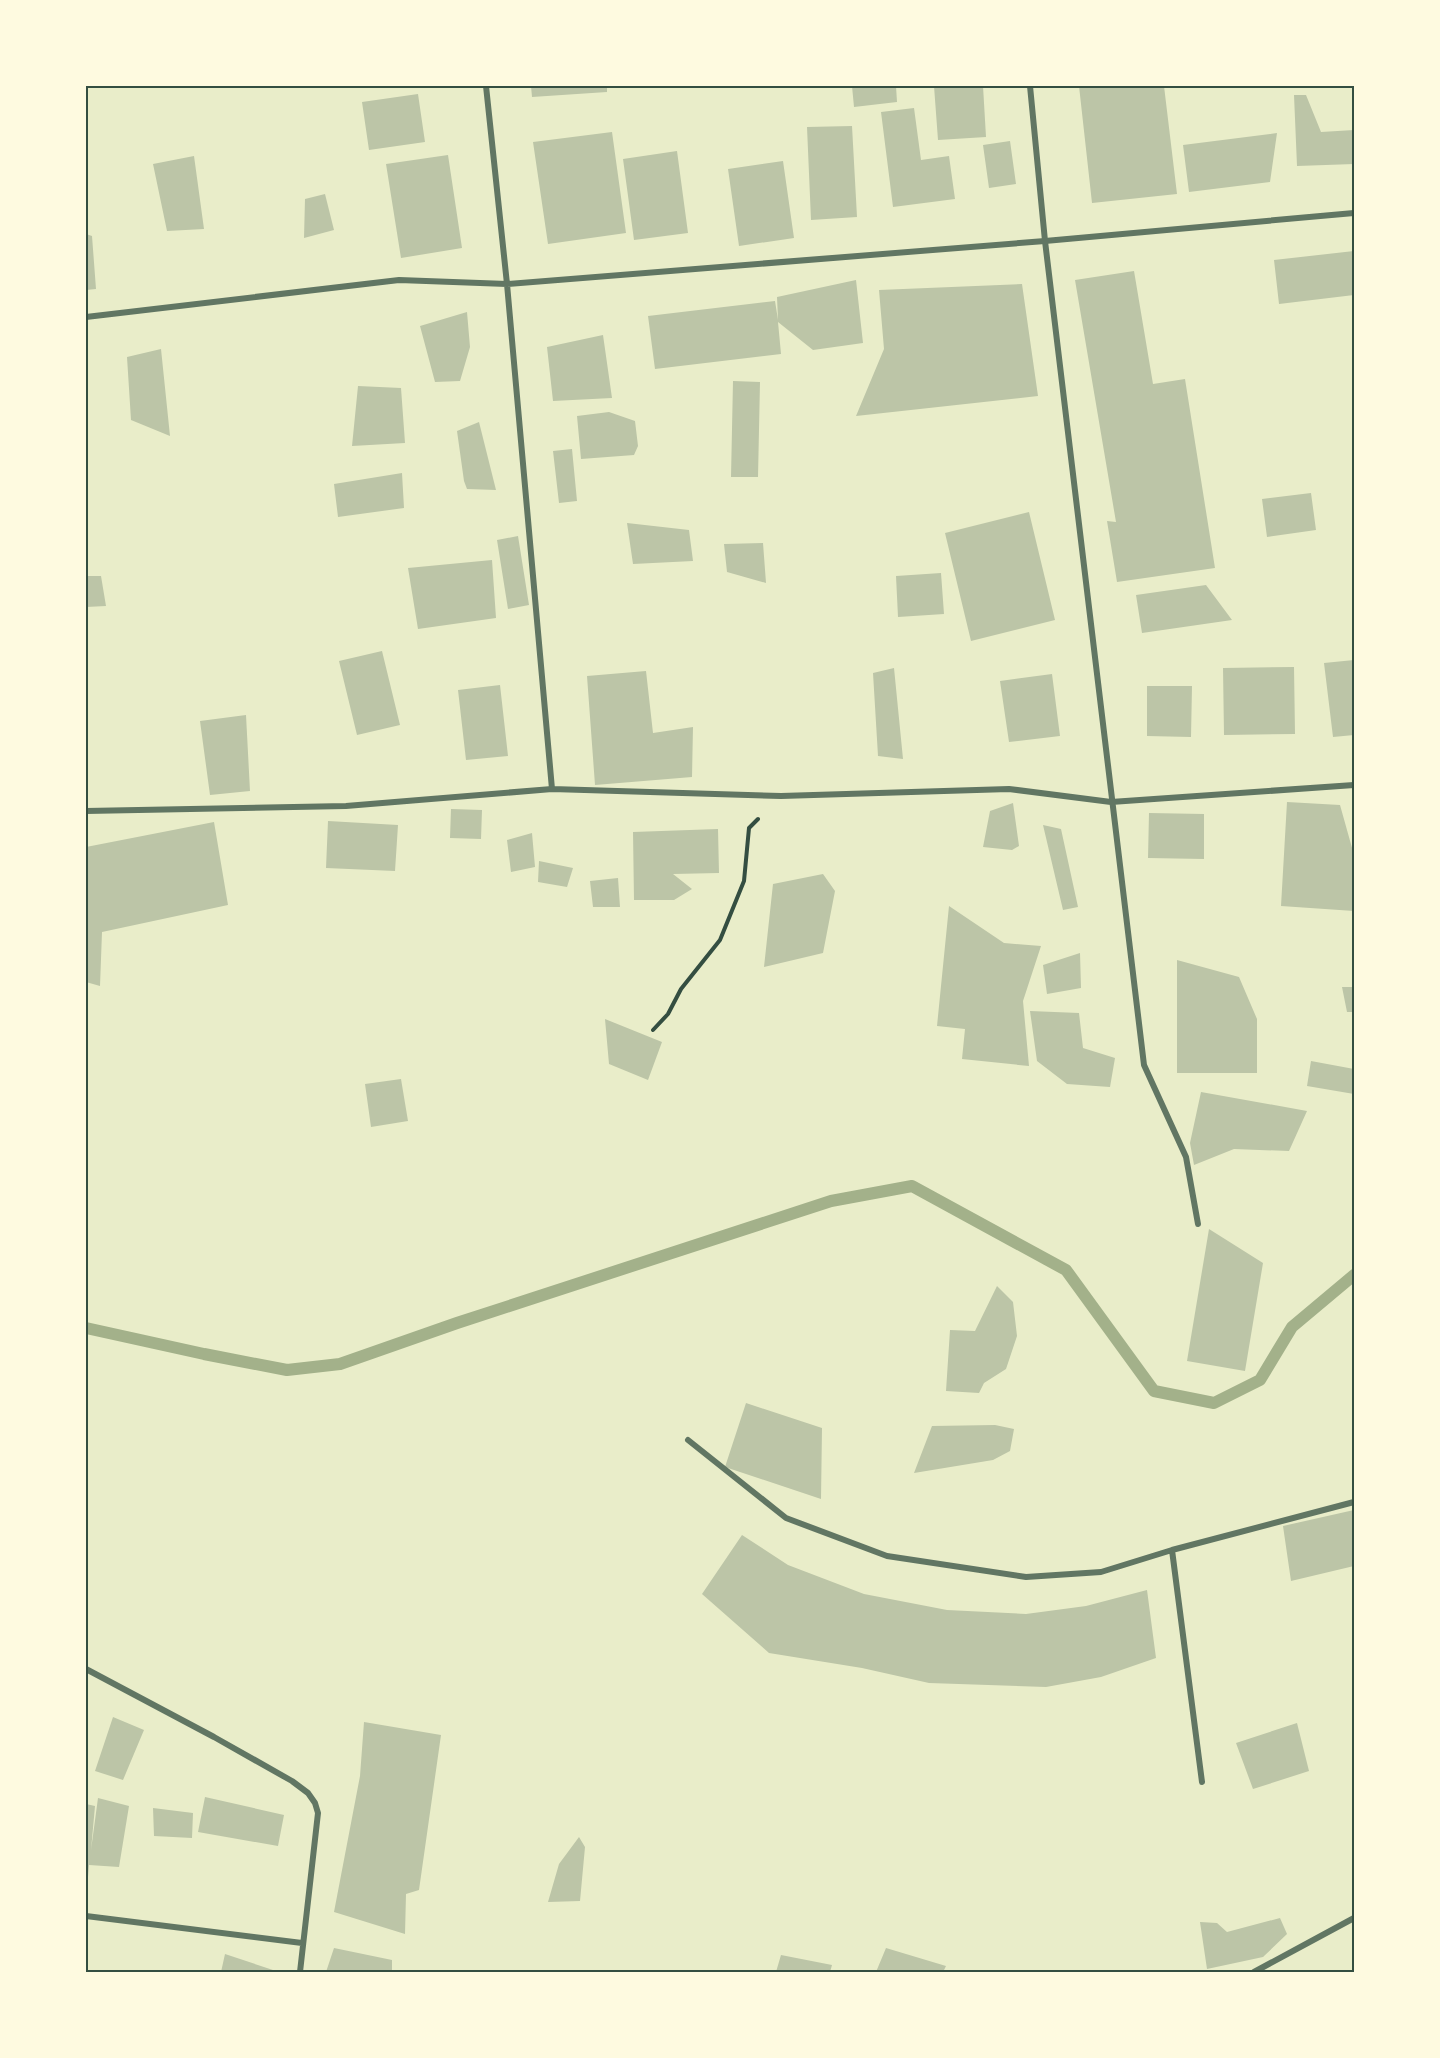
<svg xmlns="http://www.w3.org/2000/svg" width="1440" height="2058" viewBox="0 0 1440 2058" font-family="'Fira Sans',sans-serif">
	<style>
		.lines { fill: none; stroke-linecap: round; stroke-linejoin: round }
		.stream { stroke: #a3b18a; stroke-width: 12 }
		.building { fill: #bcc5a7 }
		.path { stroke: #344e41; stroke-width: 4 }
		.minor { stroke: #617663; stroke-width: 6 }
		.neatline { fill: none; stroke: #344e41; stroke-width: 2 }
	</style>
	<rect width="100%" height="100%" fill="#e9edc9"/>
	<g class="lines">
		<path class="stream" d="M86,1328L204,1354L287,1370L340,1364L457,1323L831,1201L912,1186L1066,1270L1154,1391L1214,1403L1260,1380L1292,1327L1354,1275"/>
	</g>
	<path class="building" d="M531,86H607V92L532,97Z
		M852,86H896L897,102L854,107Z
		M934,86H983L986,137L938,140Z
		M1079,86H1164L1177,194L1092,203Z
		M418,94L425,142L369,150L362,102Z
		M1294,95H1306L1321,132L1354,130V164L1297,166Z
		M914,108L921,160L949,156L955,199L893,207L881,112Z
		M852,126L857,217L811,220L807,127Z
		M612,132L626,233L548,244L533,142Z
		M1277,133L1270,182L1189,192L1183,145Z
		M1010,141L1016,184L989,188L983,145Z
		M677,151L688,233L634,240L623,159Z
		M448,155L462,248L401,258L386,164Z
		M194,156L204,229L167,231L153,164Z
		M783,161L794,238L739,246L728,169Z
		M325,194L334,230L304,238L305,199Z
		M86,234L92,236L96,289L86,290Z
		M1354,251V295L1279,304L1274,260Z
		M1134,271L1153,384L1185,379L1215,568L1117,582L1107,521L1116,522L1075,280Z
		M856,280L863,343L813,350L778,322L781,354L655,369L648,316L775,301L778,320L777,297Z
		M1022,284L1038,396L856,416L884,349L879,290Z
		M467,312L470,347L460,381L435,382L420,326Z
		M603,335L612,398L553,401L547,347Z
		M161,349L170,436L131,420L127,357Z
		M733,381L760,382L758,477H731Z
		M358,386L401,388L405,443L352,446Z
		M609,412L635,421L638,446L634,455L581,459L577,416Z
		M479,422L496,490L467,489L464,481L457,431Z
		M572,449L577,501L559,503L553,451Z
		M402,473L404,508L338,517L334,484Z
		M1311,493L1316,530L1267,537L1262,499Z
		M1029,512L1055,620L971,641L945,533Z
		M627,523L689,530L693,561L633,564Z
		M518,536L529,605L508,609L497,540Z
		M763,543L766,583L727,572L724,544Z
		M492,560L496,618L418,629L408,568Z
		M941,573L944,614L898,617L896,576Z
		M86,576H101L106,606L86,607Z
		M1206,585L1232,620L1142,633L1136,595Z
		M382,651L400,725L357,735L339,661Z
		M1354,660V735L1333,737L1324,663Z
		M1294,667L1295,734L1224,735L1223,668Z
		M894,668L903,759L878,756L873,673Z
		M646,671L653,733L693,727L692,777L595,785L587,676Z
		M1052,674L1060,736L1009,742L1000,681Z
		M500,685L508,756L466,760L458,690Z
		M1147,686H1192L1191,737L1147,736Z
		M246,715L250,791L210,795L200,721Z
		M1287,802L1340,805L1354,855V911L1281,906Z
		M1013,803L1019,846L1012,850L983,847L990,811Z
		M451,809L482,810L481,839L450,838Z
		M1149,813L1204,814V859L1148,858Z
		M328,821L398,825L395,871L326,868Z
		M214,822L228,905L102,932L100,986L86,982V847Z
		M1043,825L1061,829L1078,907L1063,910Z
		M718,829L719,873L673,874L692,889L674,900H634L633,832Z
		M532,833L535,867L511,872L507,840Z
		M539,861L573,868L567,887L538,882Z
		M823,874L835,891L823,953L764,967L773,884Z
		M618,878L620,907H593L590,881Z
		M949,906L1004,943L1041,946L1023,1001L1029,1066L962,1059L965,1029L937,1026Z
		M1080,953L1081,988L1047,994L1043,965Z
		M1177,960L1239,977L1257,1019V1073H1177Z
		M1342,987H1354V1012H1347Z
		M1030,1011L1079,1013L1083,1048L1115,1058L1110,1087L1067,1084L1037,1061Z
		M605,1019L662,1042L648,1080L609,1064Z
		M1311,1061L1354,1069V1094L1307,1086Z
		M401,1079L408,1121L371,1127L365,1084Z
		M1201,1092L1307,1111L1289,1151L1234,1149L1194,1165L1190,1143Z
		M1209,1229L1263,1263L1245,1371L1187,1361Z
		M997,1286L1013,1302L1017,1336L1006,1369L984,1383L979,1393L946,1391L950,1330L975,1331Z
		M746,1403L822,1428L821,1499L725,1467Z
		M995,1425L1014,1429L1010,1451L993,1460L914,1473L932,1426Z
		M1354,1510V1566L1291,1581L1283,1526Z
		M742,1535L788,1565L864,1594L947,1610L1026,1614L1086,1606L1147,1590L1156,1658L1101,1677L1046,1687L929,1683L862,1668L769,1653L702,1594Z
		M113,1717L144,1730L123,1780L95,1771Z
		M364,1722L441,1735L419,1890L406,1894L405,1934L334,1912L360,1776Z
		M1297,1723L1309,1771L1253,1789L1236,1743Z
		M205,1797L284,1815L278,1846L198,1832Z
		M98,1798L129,1806L119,1867L89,1865L87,1889L86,1888V1804L95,1806L91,1850Z
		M153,1808L193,1813L192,1838L154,1836Z
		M579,1837L585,1847L580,1901L548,1902L559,1864Z
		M1280,1918L1287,1934L1263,1957L1207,1969L1200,1922L1217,1923L1227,1932Z
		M334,1948L392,1960V1972H326Z
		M886,1948L946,1966L943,1972H876Z
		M225,1954L279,1972H221Z
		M781,1955L832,1965L830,1972H776Z"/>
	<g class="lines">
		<path class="path" d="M653,1030L668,1014L681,989L720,940L744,881L749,828L758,819"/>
		<path class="minor" d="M486,86L507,284L552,789
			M1030,86L1045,241L1144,1065L1186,1157L1198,1224
			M86,317L399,280L507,284L1045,241L1354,213
			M86,811L346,806L552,789L781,796L1009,789L1111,802L1354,785
			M688,1440L786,1518L887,1556L1026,1577L1101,1572L1172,1550L1354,1502
			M1172,1550L1202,1782
			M86,1669L214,1737L292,1781L308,1793L315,1803L318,1813L300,1972
			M86,1916L302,1943
			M1254,1972L1354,1918"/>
	</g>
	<rect width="1440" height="2058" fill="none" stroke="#fefae0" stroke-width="174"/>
	<rect x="87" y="87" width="1266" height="1884" class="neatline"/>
</svg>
